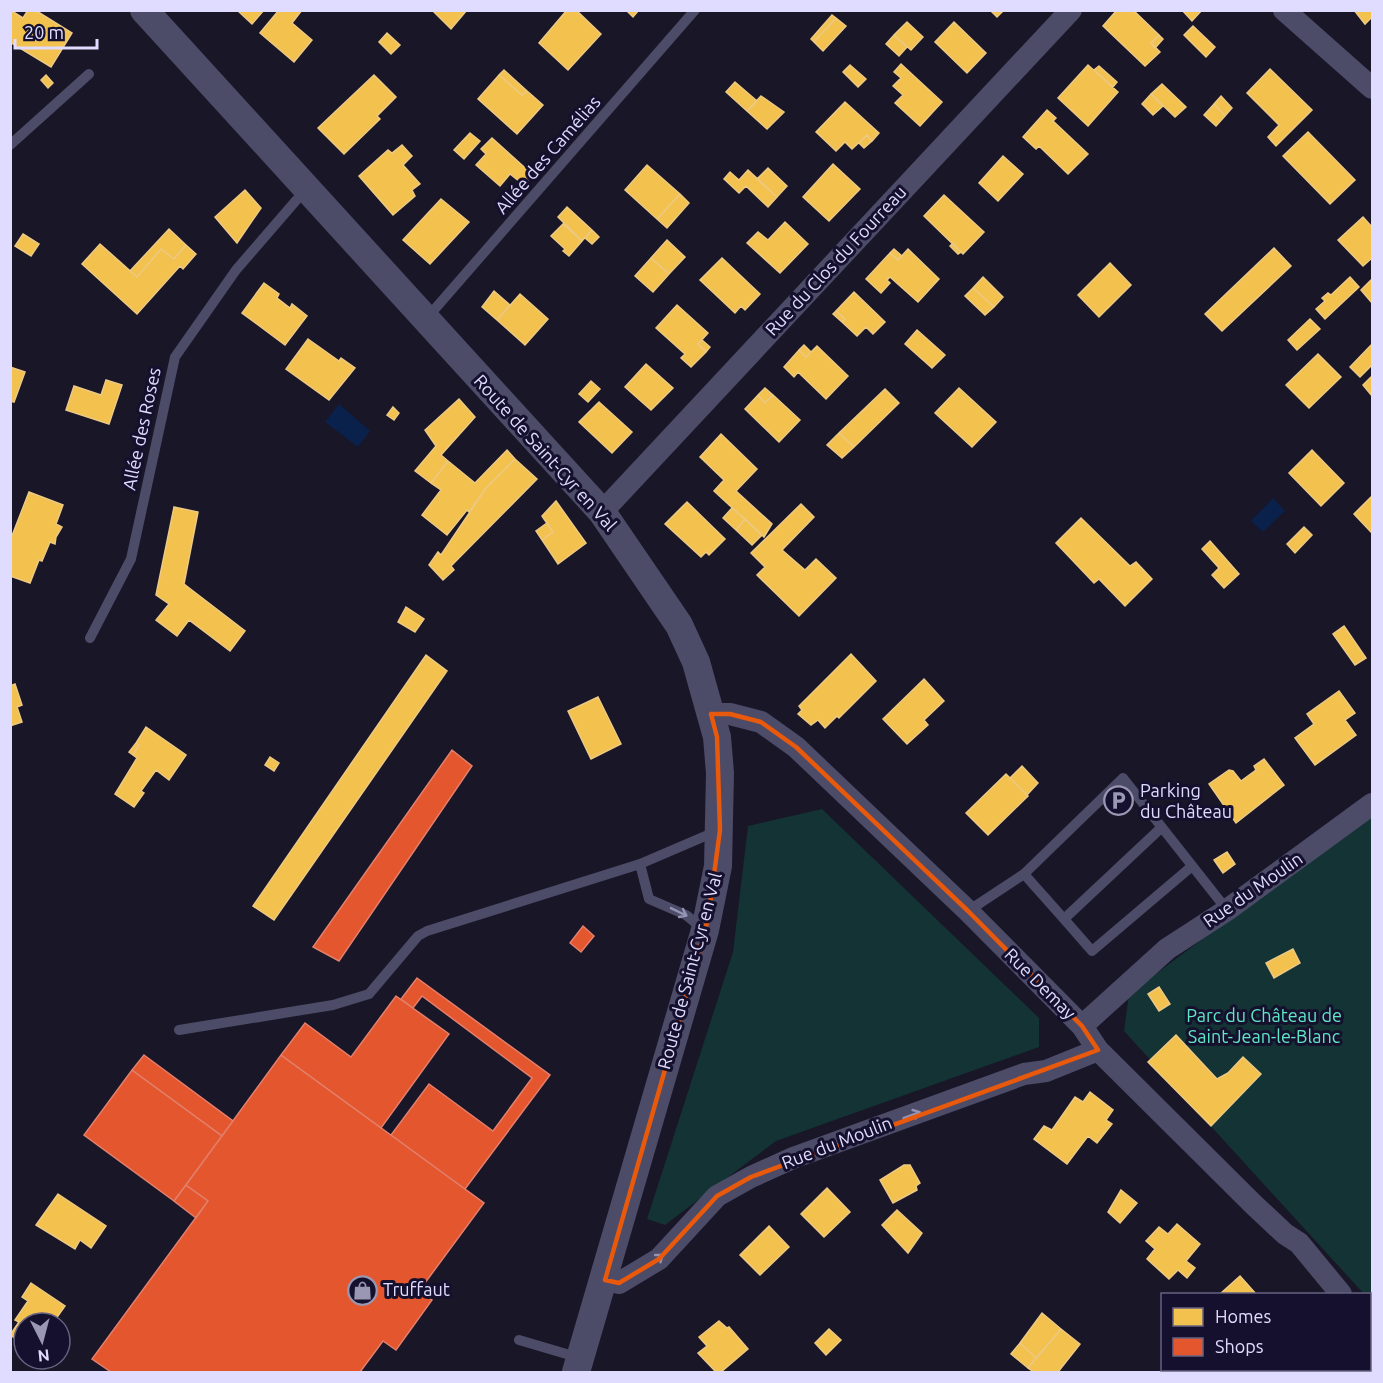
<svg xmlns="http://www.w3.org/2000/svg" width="1383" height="1383" viewBox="0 0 1383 1383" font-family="Ubuntu,sans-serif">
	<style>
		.green { fill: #133334 }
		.water { fill: #09214b }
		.homes { fill: #f2c14e; stroke: #edc983; stroke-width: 1.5 }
		.shops { fill: #e4572e; stroke: #e37f6d; stroke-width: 1.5 }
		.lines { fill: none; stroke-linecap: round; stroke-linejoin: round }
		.service { stroke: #4c4b68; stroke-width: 10 }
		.minor { stroke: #4c4b68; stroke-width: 22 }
		.tertiary { stroke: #4c4b68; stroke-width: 28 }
		.oneway { stroke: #9694b4 }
		.marked { fill: none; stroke: #e8590c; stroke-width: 4.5; stroke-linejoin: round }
		.labels { text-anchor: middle; stroke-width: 6; stroke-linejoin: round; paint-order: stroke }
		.street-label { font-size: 18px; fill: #e0dcff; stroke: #15102d }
		.poi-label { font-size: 18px; fill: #e0dcff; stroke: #15102d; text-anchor: start }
		.park-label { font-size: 18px; fill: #5fe8c5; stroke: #15102d }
	</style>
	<rect width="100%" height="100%" fill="#191627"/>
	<path class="green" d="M822,809L1039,1018V1047L776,1141L665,1225L647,1219L733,952L748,826Z
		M1372,812V1304L1370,1294H1364L1124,1031L1129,994Z"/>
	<path class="water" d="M339,404L370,431L358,447L325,422Z
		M1273,498L1285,511L1263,532L1251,521Z"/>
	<path class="homes" d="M10,10L23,18L28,10H35L72,33L51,67L10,42Z
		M237,10H264L252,24Z
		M279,10H302L292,23L312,40L294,62L260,33Z
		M432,10H467L451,29Z
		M567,10H576L601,34L568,70L539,43Z
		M626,10H639L633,17Z
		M990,10H1004L997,17Z
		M1117,10H1133L1159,35L1151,43L1160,52L1145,66L1103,26Z
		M1182,10H1202L1192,21Z
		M1354,10H1372V17L1365,24Z
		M832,15L836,18L814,42L811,39Z
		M836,18L846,26L823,51L814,42Z
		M907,22L923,37L911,50L894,35Z
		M954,22L986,53L967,73L935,42Z
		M1193,26L1215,47L1206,57L1184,35Z
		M387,33L400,45L391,54L379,42Z
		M894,35L907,47L899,56L886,44Z
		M1159,35L1163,39L1155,48L1151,43Z
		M901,64L942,102L920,126L895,103L903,95L893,86L901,78L894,72Z
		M850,65L866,79L858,87L843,72Z
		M1088,65L1118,92L1088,126L1058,98Z
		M1099,66L1117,82L1113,87L1094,70Z
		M1270,69L1312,110L1276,146L1268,137L1279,125L1247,93Z
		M504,70L527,91L522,95L499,75Z
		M46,75L53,83L48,88L41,80Z
		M374,75L396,97L377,116L380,119L344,154L318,128Z
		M499,75L522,95L527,91L543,105L517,134L478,99Z
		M735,82L757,101L747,111L726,92Z
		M1162,84L1186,107L1175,117L1151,94Z
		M1151,94L1163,106L1153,115L1142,104Z
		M761,96L784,112L767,129L747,111Z
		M1221,96L1232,108L1225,116L1214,104Z
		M845,102L879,133L872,141L867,135L852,149L845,142L836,151L816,132Z
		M1214,104L1225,116L1216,126L1204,115Z
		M1047,110L1056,118L1053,121L1088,154L1068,174L1039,146L1036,149L1023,137Z
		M1308,132L1355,180L1330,204L1283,156Z
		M470,133L480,141L464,159L454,150Z
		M867,135L872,141L864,148L859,143Z
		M492,138L533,175L524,185L510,174L500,186L476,165L486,154L481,149Z
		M402,145L412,156L403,165L420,184L412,190L415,196L393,215L359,176L388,150L392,153Z
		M1003,156L1023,174L998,201L979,183Z
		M833,164L860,189L829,221L803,197Z
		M647,165L680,194L657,219L625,190Z
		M768,168L787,186L777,197L757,179Z
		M748,170L777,197L768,207L746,186L739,193L724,179L730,172L739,180Z
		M245,190L261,208L237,243L215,217Z
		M680,194L689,203L667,228L657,219Z
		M944,195L984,232L963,254L924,216Z
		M441,199L469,222L430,264L403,240Z
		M567,207L592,230L582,241L558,217Z
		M1363,217L1372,227V258L1363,266L1338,240Z
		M785,222L808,244L780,273L747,243L758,232L768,240Z
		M563,224L582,241L569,256L563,251L565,249L551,236Z
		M169,229L186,245L174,259L161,249L137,277L130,271Z
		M592,230L599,237L592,244L585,238Z
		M23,234L39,244L31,256L15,246Z
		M667,240L685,257L669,274L651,258Z
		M953,243L961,252L958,254L950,246Z
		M100,244L137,277L161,249L174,259L186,245L196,254L183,269L180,266L137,314L82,264Z
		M1274,248L1291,266L1222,331L1205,314Z
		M894,249L902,256L898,260L890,253Z
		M908,249L939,279L918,302L890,277L887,280L890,283L881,293L866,279L890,253L898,260Z
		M651,258L669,274L653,292L635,276Z
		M722,258L760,294L745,310L741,306L735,313L700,280Z
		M1110,263L1131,285L1099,317L1078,295Z
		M983,277L1003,297L994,307L973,288Z
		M1350,277L1359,287L1325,319L1316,309L1325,301L1322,298L1328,293L1331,295Z
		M1372,279V303L1361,290Z
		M264,283L279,294L277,298L290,308L292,304L307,316L285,345L242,313Z
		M973,288L994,307L985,315L965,296Z
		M494,291L510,305L497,320L482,307Z
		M854,292L885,322L873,334L866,327L857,336L842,322L845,319L836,311Z
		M520,294L548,319L525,345L497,320Z
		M677,305L708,333L698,344L706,352L691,367L681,358L685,354L656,328Z
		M836,311L845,319L842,322L833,314Z
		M1310,319L1320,329L1297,350L1288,340Z
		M917,330L945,355L932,368L905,344Z
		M308,339L339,361L341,358L355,368L329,400L286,369Z
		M702,340L710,347L706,352L698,344Z
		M1372,344V365L1360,377L1350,367Z
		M804,345L811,352L806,357L799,350Z
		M817,346L848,376L826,399L798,372L794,377L784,367L799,350L806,357Z
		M1318,354L1341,377L1309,408L1286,385Z
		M646,364L673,388L651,410L625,387Z
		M10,367L25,372L14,402L10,401Z
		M1372,376V396L1363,385Z
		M106,380L122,385L109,424L66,410L74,386L101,395Z
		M591,381L600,389L588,402L579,394Z
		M765,388L773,395L765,403L758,395Z
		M959,388L996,422L972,447L935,413Z
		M885,389L899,403L854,447L839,433Z
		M758,395L765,403L773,395L800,420L779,442L745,409Z
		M459,399L475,417L441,455L448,461L431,483L415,471L436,446L425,430Z
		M599,402L632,432L612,453L579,422Z
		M393,407L399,413L394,420L387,415Z
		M839,433L854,447L842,458L827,445Z
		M721,434L757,469L736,491L772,524L764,537L714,491L724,480L700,457Z
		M507,450L515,459L486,488L469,512L467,510L447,535L422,515L441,490L431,483L448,461L475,483Z
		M1312,450L1344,483L1321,506L1289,473Z
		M515,459L537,479L451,566L454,570L443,580L429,565L438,552L441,555L486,488Z
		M29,492L63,505L56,524L62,527L56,537L55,544L50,542L42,561L39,560L30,583L10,576V541Z
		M1372,496V533L1354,514Z
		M556,501L586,543L558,564L542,540L553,532L542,516Z
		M687,502L725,539L709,555L706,552L701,557L665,524Z
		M801,504L814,517L782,550L805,570L816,559L836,578L799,616L757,575L765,567L751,553Z
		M174,507L198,512L184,584L245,631L230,651L189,620L177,636L156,620L169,604L156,595Z
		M732,508L745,519L736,530L723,518Z
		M1081,518L1130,566L1136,562L1152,579L1125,606L1099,579L1094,583L1056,543Z
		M745,519L762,535L752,545L736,530Z
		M547,523L553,532L542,540L536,531Z
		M1304,527L1312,535L1295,553L1287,544Z
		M1210,541L1239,574L1224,588L1212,575L1219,568L1202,549Z
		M406,607L424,619L415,632L398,622Z
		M1344,626L1366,658L1355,665L1333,634Z
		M851,654L876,681L839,718L837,716L825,728L818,720L811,725L798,714L802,710L799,706Z
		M426,655L447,671L274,920L253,906Z
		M924,679L944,701L924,720L928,725L907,744L883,719Z
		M15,684L22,705L17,707L22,722L10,726V686Z
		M1339,691L1355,713L1345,720L1356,735L1315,765L1295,738L1314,724L1307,714Z
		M598,697L621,744L591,759L568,711Z
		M146,727L186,755L169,780L156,770L141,791L144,793L134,807L115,794L137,758L133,755L139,745L136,743Z
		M136,743L139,745L133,755L129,752Z
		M270,757L279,763L274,771L265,765Z
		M1264,759L1284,785L1236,823L1209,784L1229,770L1233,771L1241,781L1256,770L1254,766Z
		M1022,766L1038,783L1027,795L1010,778Z
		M1006,774L1028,796L988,835L966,813Z
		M1227,852L1235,864L1223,873L1214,860Z
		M1293,949L1300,963L1274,978L1266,963Z
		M1159,987L1170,1004L1159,1011L1148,994Z
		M1176,1035L1217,1079L1228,1073L1243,1057L1261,1074L1211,1126L1148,1062Z
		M1090,1092L1113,1110L1106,1120L1112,1124L1097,1143L1088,1136L1067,1164L1034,1139L1044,1126L1052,1130L1075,1097L1083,1102Z
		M904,1165H910L920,1183L916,1186L917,1190L893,1203L880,1180Z
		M827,1188L850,1212L824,1237L801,1214Z
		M1121,1190L1137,1203L1120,1223L1108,1212Z
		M58,1194L106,1226L91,1248L80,1240L75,1249L36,1225Z
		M897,1210L922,1233L908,1253L882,1225Z
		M1177,1224L1200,1244L1186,1261L1195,1268L1187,1278L1178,1270L1169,1279L1147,1259L1155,1249L1146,1241L1159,1227L1168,1234Z
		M769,1226L789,1247L760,1275L740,1255Z
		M1240,1276L1256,1294H1220Z
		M31,1283L65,1306L53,1323H24V1344L10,1335L19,1322L15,1320L28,1301L22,1297Z
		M1042,1313L1061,1329L1036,1358L1020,1343Z
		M719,1321L727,1328L729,1327L748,1349L721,1372H716L698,1353L707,1346L699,1337Z
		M829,1329L841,1340L826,1355L815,1343Z
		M1061,1329L1080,1344L1058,1372H1034L1028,1368Z
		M1020,1343L1036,1358L1028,1368L1011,1354Z
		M1197,1370H1217L1214,1372H1201Z
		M1260,1370H1294L1292,1372H1263Z"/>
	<path class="shops" d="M452,750L472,766L339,961L313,947Z
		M583,926L594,936L581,952L570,943Z
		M417,978L550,1075L465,1189L391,1135L429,1084L493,1131L532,1078L422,996L413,1008L401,999Z
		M396,996L449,1034L381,1128L281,1055L305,1023L351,1057Z
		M144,1055L233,1121L222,1136L132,1070Z
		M281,1055L484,1203L419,1291L432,1300L396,1350L383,1341L360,1372H111L92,1359L208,1201L186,1185Z
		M132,1070L222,1136L174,1201L84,1135Z
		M186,1185L208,1201L196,1218L174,1201Z"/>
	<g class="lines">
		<path class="service" d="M10,145L89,74
			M427,318L695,10
			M90,638L131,559L175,357L236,270L306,189
			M640,864L649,899L686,915L702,928
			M1024,874L1064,919L1161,828
			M968,911L1024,874L1123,778L1227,910
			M1064,919L1092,951L1191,867
			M179,1030L333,1005L369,994L418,936L427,931L640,864L717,831
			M519,1340L580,1358"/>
		<path class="minor" d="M1284,10L1372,88
			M602,512L1071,10
			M711,714H730L761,722L796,747L968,911L1082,1026L1098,1050L1253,1204L1285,1234L1299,1243L1341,1294
			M1082,1026L1167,949L1227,910L1372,804
			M605,1280L619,1283L659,1259L717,1196L751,1177L793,1158L1024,1074L1046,1071L1098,1050
			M1370,1328L1372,1332"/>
		<path class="tertiary" d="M144,10L602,512L679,625L696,662L717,737L720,773L718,866L705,930L576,1372"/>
	</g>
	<defs><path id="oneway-shaft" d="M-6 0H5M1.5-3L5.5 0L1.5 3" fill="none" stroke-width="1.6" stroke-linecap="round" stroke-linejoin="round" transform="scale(1.5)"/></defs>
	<g class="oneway">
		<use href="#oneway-shaft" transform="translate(679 912) rotate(26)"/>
		<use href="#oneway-shaft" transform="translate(912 1115) rotate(-20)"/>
		<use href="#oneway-shaft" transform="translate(656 1260) rotate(-37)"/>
	</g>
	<path class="marked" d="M711,714H730L761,722L796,747L968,911L1082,1026L1098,1050L751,1177L717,1196L659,1259L619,1283L605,1280L708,919L720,830L717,737Z"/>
	<defs>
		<symbol id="parking-ring" viewBox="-11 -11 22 22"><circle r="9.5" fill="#15102d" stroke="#9a97b3" stroke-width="1.5"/><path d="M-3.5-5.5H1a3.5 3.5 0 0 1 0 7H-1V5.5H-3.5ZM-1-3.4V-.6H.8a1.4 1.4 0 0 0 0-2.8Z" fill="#9a97b3"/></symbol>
		<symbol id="shop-ring" viewBox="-11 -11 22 22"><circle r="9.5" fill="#15102d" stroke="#9a97b3" stroke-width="1.5"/><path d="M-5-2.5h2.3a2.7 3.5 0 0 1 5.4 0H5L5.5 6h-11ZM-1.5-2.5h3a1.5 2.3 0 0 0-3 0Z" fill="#9a97b3"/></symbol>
	</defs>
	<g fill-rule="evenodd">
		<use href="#parking-ring" x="1102" y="784" width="33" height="33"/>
		<use href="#shop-ring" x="346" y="1274" width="33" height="33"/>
	</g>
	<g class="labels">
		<g class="street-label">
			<text transform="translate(548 155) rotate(-49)" y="6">Allée des Camélias</text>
			<text transform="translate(836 261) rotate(-47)" y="6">Rue du Clos du Fourreau</text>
			<text transform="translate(142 429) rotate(-78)" y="6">Allée des Roses</text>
			<text transform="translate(545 453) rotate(48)" y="6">Route de Saint-Cyr en Val</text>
			<text transform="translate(1253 890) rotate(-35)" y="6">Rue du Moulin</text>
			<text transform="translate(690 971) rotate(-75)" y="6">Route de Saint-Cyr en Val</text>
			<text transform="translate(1040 984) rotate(45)" y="6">Rue Demay</text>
			<text transform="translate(837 1143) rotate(-21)" y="6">Rue du Moulin</text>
		</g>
		<g class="poi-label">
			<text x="1140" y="797">Parking<tspan x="1140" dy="21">du Château</tspan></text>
			<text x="383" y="1296">Truffaut</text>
		</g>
		<g class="park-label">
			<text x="1264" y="1022">Parc du Château de<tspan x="1264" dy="21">Saint-Jean-le-Blanc</tspan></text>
		</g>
	</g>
	<rect width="1383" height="1383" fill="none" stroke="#e0dcff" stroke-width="24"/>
	<rect x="1161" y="1293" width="210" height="78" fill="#15102d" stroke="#666281" stroke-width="1.5"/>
	<rect x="1173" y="1308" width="30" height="18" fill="#f2c14e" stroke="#666281" stroke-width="1.5"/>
	<text x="1215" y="1323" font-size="18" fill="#e0dcff">Homes</text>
	<rect x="1173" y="1338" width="30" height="18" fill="#e4572e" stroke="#666281" stroke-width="1.5"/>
	<text x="1215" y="1353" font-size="18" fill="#e0dcff">Shops</text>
	<g transform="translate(42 1341) rotate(174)"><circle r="28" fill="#15102d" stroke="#666281" stroke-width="1.5"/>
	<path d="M0-4.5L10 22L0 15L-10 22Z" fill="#9a97b3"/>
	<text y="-9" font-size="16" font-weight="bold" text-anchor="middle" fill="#e0dcff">N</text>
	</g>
	<path d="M15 39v9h82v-9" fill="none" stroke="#e0dcff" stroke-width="3"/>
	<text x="24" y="39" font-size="18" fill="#e0dcff" stroke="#15102d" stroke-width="4.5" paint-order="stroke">20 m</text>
</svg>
